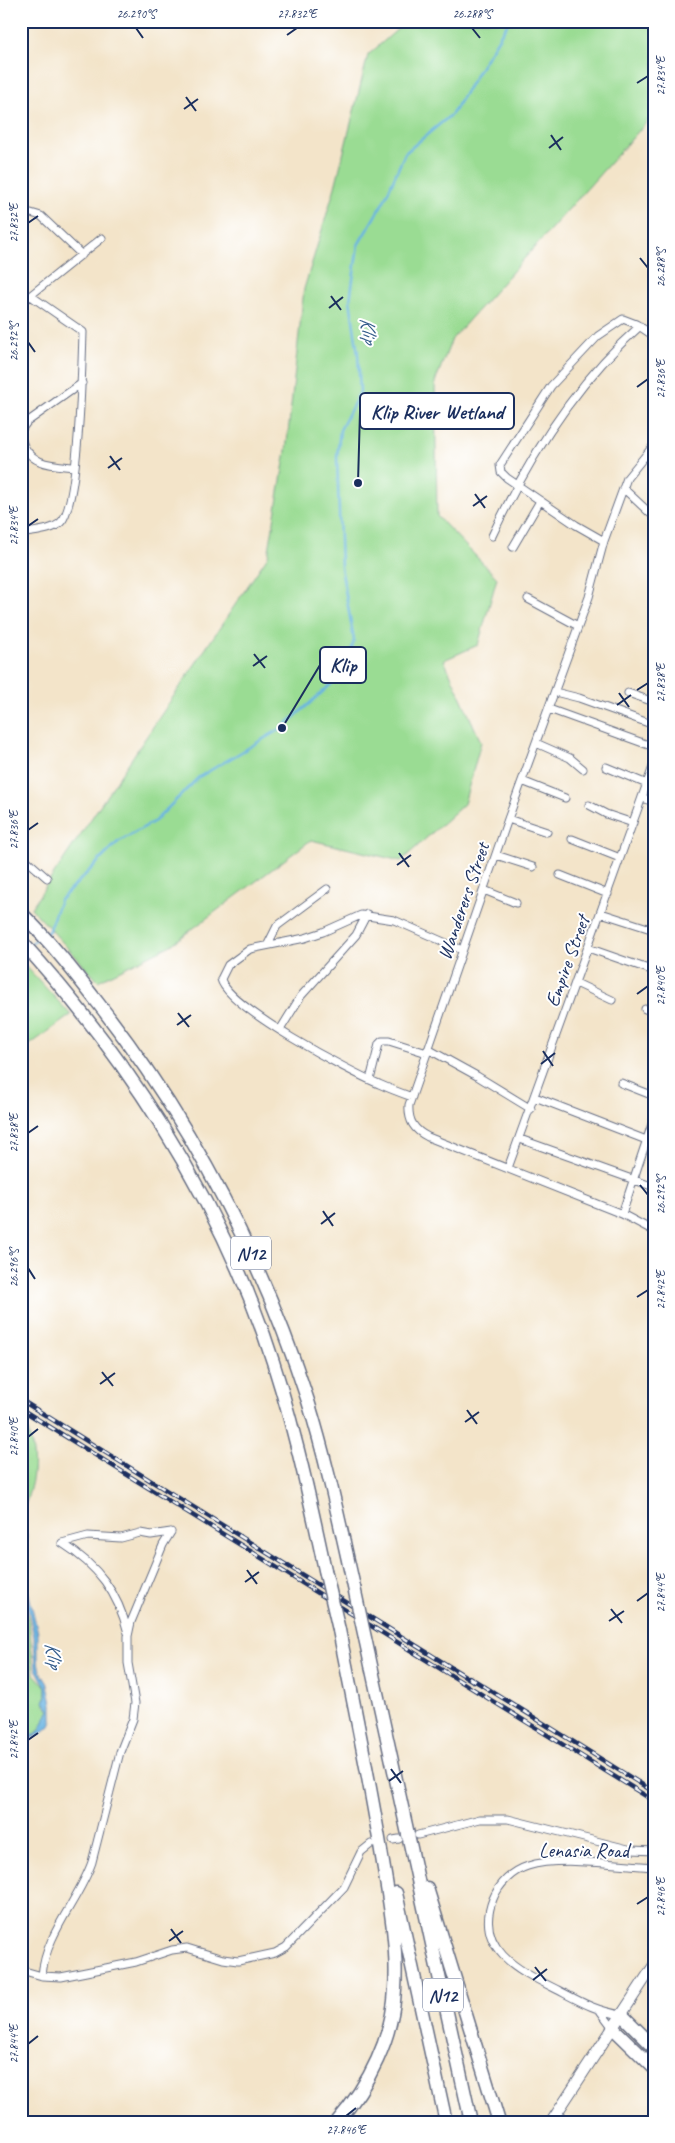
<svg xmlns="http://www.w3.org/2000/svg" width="675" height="2143" viewBox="0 0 675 2143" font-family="Caveat,sans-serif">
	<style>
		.green { fill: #9adc93; stroke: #5a8678 }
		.water { fill: #69b4e2; stroke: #4272a0 }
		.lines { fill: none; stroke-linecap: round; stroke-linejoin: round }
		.stream { stroke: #69b4e2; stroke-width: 2.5 }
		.street-casing { stroke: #676e83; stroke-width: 9 }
		.secondary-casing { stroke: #676e83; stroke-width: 12 }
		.highway-casing { stroke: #676e83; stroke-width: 15 }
		.street { stroke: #fff; stroke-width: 7 }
		.secondary { stroke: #fff; stroke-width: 10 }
		.highway { stroke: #fff; stroke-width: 12 }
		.rail-casing { stroke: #1b2f5e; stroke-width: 4.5 }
		.rail { stroke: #fff; stroke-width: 2.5; stroke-dasharray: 8; stroke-linecap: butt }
		.highway-bridge-casing { stroke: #676e83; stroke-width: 15; stroke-linecap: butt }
		.highway-bridge { stroke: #fff; stroke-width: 12 }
		.ticks { fill: none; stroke: #1b2f5e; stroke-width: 2 }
		.labels { text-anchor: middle; stroke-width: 4; stroke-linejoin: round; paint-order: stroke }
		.shield { fill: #fff; stroke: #5f6d8e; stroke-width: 1 }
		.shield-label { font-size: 19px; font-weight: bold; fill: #1b2f5e }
		.street-label { font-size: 20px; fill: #1b2f5e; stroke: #fff }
		.water-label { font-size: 21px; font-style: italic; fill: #365e8c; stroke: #fff }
		.leader { fill: none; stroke: #1b2f5e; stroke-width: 2 }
		.callout-dot { fill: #1b2f5e; stroke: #fff; stroke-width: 2 }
		.callout { fill: #fff; stroke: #1b2f5e; stroke-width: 2 }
		.callout-label { font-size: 21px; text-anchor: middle; font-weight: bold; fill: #1b2f5e }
		.neatline { fill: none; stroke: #1b2f5e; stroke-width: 2 }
		.ticks-label { font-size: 12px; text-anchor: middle; fill: #1b2f5e }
	</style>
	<rect width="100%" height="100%" fill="#fff"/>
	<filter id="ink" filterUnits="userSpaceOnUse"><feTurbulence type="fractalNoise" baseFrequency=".02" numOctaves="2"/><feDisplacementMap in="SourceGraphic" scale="10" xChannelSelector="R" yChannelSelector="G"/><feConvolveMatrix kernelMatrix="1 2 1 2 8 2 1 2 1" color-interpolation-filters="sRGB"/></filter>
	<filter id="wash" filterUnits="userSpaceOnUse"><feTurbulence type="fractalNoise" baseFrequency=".0096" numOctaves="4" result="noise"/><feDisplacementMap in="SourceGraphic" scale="20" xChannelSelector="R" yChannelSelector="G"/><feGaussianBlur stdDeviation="1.12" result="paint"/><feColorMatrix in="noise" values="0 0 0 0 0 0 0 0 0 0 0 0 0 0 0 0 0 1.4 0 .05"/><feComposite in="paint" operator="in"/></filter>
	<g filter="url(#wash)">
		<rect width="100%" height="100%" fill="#f3e4c9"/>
		<path class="green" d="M407,21H654V114L452,339L435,382L437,516L497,578L478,645L444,660L481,742L464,804L401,861L311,840L171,945L98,981L31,908L268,556L286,451L304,289L335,187L368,55Z
			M21,961L71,1015L21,1051Z
			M21,1424L27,1428C39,1463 33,1483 21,1517Z
			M21,1585L29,1623L34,1674L46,1687L45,1706L50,1710C45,1722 41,1736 25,1736L21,1731Z"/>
		<path class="water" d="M21,1522L27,1535L25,1578L38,1633V1661L40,1671L48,1684L52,1704V1721L50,1726C41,1734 34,1740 21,1741V1736L35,1735L39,1731L50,1710L44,1702L46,1697V1687L36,1669L34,1637L21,1573Z"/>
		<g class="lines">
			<path class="stream" d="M45,934L48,932L60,900L118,842L155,821L199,777L282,728L346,671L354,640L341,567L337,457L340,430L360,392L358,354L350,300L358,245L384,201L405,153L452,114L509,21
				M29,945L39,938"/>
		</g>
	</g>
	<g filter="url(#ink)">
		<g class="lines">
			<defs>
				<path id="street" d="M21,215L31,213L41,216L82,255
					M21,303L102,238
					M21,430L27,422L82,383
					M21,438C28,465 51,465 74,467
					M654,445L627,478L604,541L589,597L508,819L409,1105C408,1121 414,1130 428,1137L622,1214L654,1231
					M623,488L653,516
					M21,534C34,531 52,531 61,522C79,505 82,362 83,332L31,296
					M492,536C528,459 575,383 640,326
					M604,541L576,525L507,478L501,472L500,465L551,386L598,336L623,319L636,324L654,336
					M513,547L540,501
					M528,599L578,626
					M555,692L579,698L654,725
					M628,693L654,702
					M549,709L654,747
					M536,743L570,758L583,769
					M606,767L647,784
					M522,781L565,798
					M642,797L654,803
					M589,805L606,814L633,823
					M508,819L547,832
					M572,839L620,858
					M21,855L47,878
					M496,855L533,867
					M560,875L608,894
					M484,890L516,903
					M601,913L654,930
					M268,944L277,926L327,889
					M588,948L654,971
					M576,983L612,1000
					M645,1009L654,1012
					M280,1030L301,996L356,935L367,914
					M428,1049L477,1076L531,1109
					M370,1080L379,1044L382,1041H389L427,1053
					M621,1083L654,1096
					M412,1097C401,1093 390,1089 379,1084C350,1072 227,1007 221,979L228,965L250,949L305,938L323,932L361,915L394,920L462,950
					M535,1097L654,1143
					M520,1139L654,1187
					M508,1168L654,764
					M622,1214L654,1118
					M62,1543C98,1566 118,1592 128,1633
					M62,1543L88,1536L121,1538L140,1533L151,1535L171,1532
					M418,1835L480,1819H508L632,1850L654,1851
					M393,1840L399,1839
					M21,1970L42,1976L61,1977L136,1962L172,1950L187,1948L223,1959L238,1961L275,1953L286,1947L344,1887L361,1852L371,1844
					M42,1976C45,1934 79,1900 92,1862L120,1752L133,1719L135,1703L128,1663V1636L131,1622L163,1545L171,1532
					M601,2012L613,2028
					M622,2015C596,2011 581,2002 558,1990C522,1972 473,1950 493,1899C499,1884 512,1871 528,1866C558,1856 621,1865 654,1867"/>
				<path id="secondary" d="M551,2122L654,1965"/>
				<path id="highway" d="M21,913C50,941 74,972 98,1003C192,1123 261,1256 308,1401C327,1462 340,1525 354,1587
					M21,941C125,1055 212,1189 264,1335C291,1412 308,1490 325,1570
					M365,1638L471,2122
					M427,1888L499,2122
					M396,1893L446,2122
					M622,2015L654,2047
					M613,2028L654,2068
					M337,2122C369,2085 393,2037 395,1989C398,1945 389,1900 382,1857C370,1781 354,1706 339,1630"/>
			</defs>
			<use href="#street" class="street-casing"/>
			<use href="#secondary" class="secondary-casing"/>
			<use href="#highway" class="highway-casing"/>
			<use href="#street" class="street"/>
			<use href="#secondary" class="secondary"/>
			<use href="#highway" class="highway"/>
			<defs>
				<path id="rail" d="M21,1400L473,1681
					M21,1409L654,1801
					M469,1677L654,1792"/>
			</defs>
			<use href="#rail" class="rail-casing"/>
			<use href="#rail" class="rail"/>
			<defs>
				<path id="highway-bridge" d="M325,1570L339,1630
					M354,1587L365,1638"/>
			</defs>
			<use href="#highway-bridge" class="highway-bridge-casing"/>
			<use href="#highway-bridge" class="highway-bridge"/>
		</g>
	</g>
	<path class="ticks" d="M136,28L143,38M472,28L480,38M287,35L297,28M637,83L648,76M186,97L196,111M184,109L198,99M551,135L561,150M549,148L563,137M28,223L38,216M640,258L648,268M331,296L341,310M329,308L343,297M28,342L35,352M637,387L648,379M110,456L120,470M108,468L122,458M475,494L485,508M473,506L487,496M28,526L38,519M254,654L265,668M253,666L267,656M637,690L648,683M619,693L629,707M617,705L631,695M28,830L38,823M399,853L409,867M397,865L411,855M637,994L648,986M178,1013L189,1027M177,1025L191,1015M543,1051L553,1066M541,1064L555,1053M28,1133L38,1126M640,1185L648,1195M323,1211L333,1226M321,1224L335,1213M28,1268L35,1279M637,1297L648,1290M102,1372L113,1386M100,1384L115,1373M467,1410L477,1424M465,1422L479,1412M28,1437L38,1429M247,1570L257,1584M245,1582L259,1572M637,1601L648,1593M611,1609L622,1623M609,1621L624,1611M28,1740L38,1733M391,1769L401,1783M389,1781L403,1771M637,1904L648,1897M171,1929L181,1943M169,1941L183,1931M535,1967L546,1981M533,1980L547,1969M28,2044L38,2036M346,2116L356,2108"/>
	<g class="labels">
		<g class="shield">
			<rect x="231" y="1236.5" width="40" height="33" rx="4"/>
			<rect x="423" y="1978.5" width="40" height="33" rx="4"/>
		</g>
		<g class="shield-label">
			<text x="251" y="1260">N12</text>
			<text x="443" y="2002">N12</text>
		</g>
		<g class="street-label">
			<text transform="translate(463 901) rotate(-71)" y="7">Wanderers Street</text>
			<text transform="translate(567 961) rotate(-70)" y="7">Empire Street</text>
			<text x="584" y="1857">Lenasia Road</text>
		</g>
		<g class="water-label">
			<text transform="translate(369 330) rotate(81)" y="7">Klip</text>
			<text transform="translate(54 1655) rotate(79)" y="7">Klip</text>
		</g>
	</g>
	<path class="leader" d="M358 483L360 411M282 728L320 665"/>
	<g class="callout-dot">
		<circle cx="358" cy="483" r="5"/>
		<circle cx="282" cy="728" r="5"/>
	</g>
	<g class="callout">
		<rect x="360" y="393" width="154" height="36" rx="5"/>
		<rect x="320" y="647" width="46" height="36" rx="5"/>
	</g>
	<g class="callout-label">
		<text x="437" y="419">Klip River Wetland</text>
		<text x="343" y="672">Klip</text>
	</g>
	<rect width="675" height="2143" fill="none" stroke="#fff" stroke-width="55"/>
	<rect x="28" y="28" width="620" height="2088" class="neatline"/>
	<g class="ticks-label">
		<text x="136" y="18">26.290°S</text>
		<text x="297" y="18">27.832°E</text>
		<text x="472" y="18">26.288°S</text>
		<text transform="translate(661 76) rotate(-90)" y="4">27.834°E</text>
		<text transform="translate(14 223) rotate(-90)" y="4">27.832°E</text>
		<text transform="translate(661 268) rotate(-90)" y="4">26.288°S</text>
		<text transform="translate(14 342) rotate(-90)" y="4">26.292°S</text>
		<text transform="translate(661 379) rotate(-90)" y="4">27.836°E</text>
		<text transform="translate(14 526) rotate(-90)" y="4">27.834°E</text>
		<text transform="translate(661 683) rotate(-90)" y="4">27.838°E</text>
		<text transform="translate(14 830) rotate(-90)" y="4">27.836°E</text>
		<text transform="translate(661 986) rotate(-90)" y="4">27.840°E</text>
		<text transform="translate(14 1133) rotate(-90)" y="4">27.838°E</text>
		<text transform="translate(661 1195) rotate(-90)" y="4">26.292°S</text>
		<text transform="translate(14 1268) rotate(-90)" y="4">26.296°S</text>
		<text transform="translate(661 1290) rotate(-90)" y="4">27.842°E</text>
		<text transform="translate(14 1437) rotate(-90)" y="4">27.840°E</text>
		<text transform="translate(661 1593) rotate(-90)" y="4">27.844°E</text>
		<text transform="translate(14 1740) rotate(-90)" y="4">27.842°E</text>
		<text transform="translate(661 1897) rotate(-90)" y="4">27.846°E</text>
		<text transform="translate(14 2044) rotate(-90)" y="4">27.844°E</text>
		<text x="346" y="2134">27.846°E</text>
	</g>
</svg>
